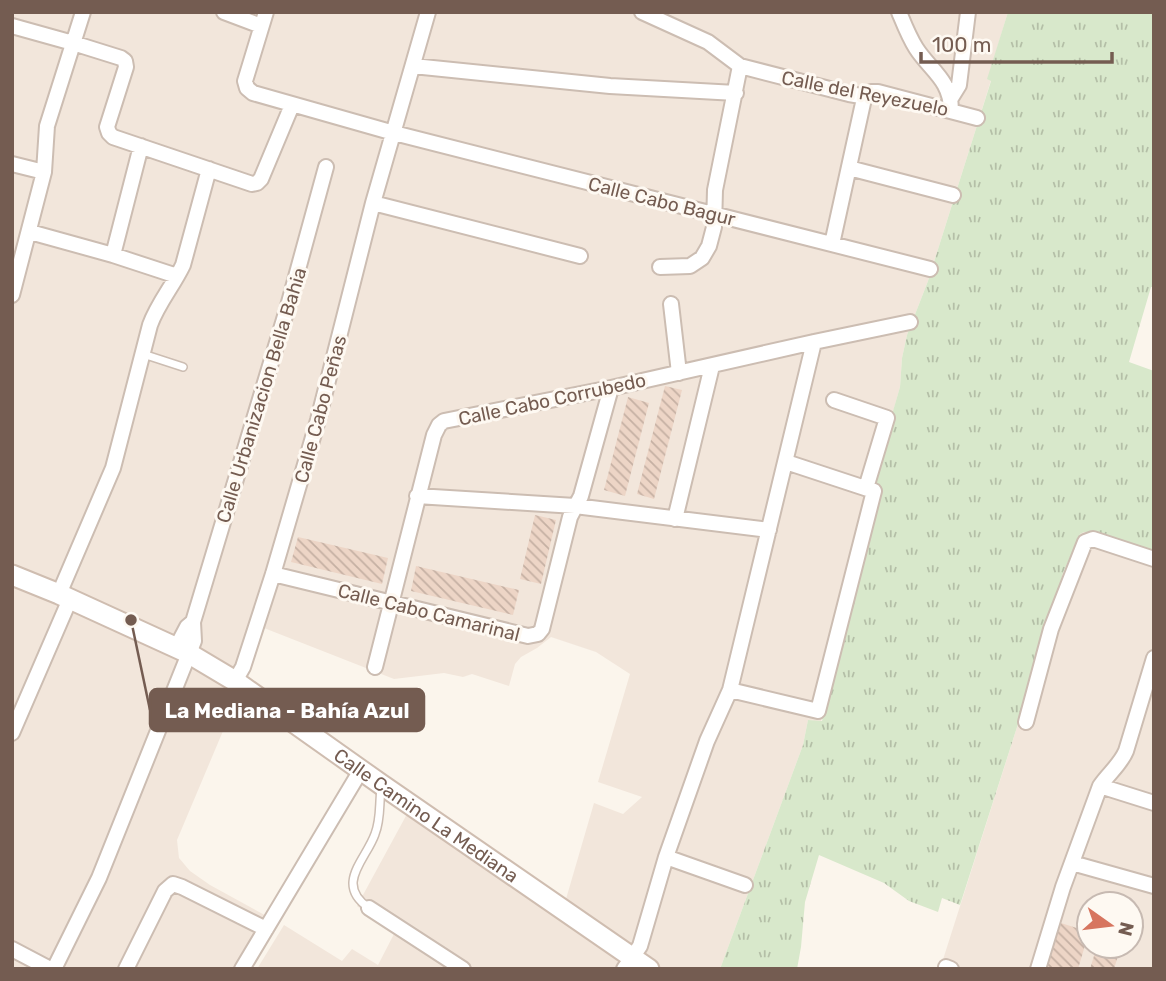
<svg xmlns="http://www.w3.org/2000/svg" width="1166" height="981" viewBox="0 0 1166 981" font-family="Rubik,sans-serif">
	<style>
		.residential { fill: #f2e6db; fill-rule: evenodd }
		.grass { fill: url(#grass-tufts) }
		.building { fill: url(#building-back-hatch) }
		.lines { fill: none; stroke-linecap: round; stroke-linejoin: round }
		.lane-casing { stroke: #ccbdb2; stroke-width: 10 }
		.street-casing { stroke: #ccbdb2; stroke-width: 18 }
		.secondary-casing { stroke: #cfbdb0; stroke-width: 23 }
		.lane { stroke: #fff; stroke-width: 7 }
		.street { stroke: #fff; stroke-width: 14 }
		.secondary { stroke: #fff; stroke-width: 19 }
		.labels { text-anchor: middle; stroke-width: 6; stroke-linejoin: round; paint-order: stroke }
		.street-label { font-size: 19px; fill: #745c51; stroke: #fef9f2 }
		.leader { fill: none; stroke: #745c51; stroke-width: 2.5 }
		.callout-dot { fill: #745c51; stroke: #fef9f2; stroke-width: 2.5 }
		.callout { fill: #745c51; stroke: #745c51; stroke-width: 2.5 }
		.callout-label { font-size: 21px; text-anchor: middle; font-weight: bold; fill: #fff }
	</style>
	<defs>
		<pattern id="grass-tufts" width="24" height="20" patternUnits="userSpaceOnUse" patternTransform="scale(1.75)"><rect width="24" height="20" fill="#d8e8cb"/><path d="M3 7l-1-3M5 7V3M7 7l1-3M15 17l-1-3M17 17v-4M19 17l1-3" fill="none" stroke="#b4bfa7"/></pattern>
		<pattern id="building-back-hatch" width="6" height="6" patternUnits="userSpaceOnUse" patternTransform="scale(1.75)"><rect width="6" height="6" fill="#edd5c6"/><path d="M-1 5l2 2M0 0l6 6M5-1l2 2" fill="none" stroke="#c5b0a3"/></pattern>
	</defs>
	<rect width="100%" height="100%" fill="#fbf5ec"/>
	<path class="residential" d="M12,12H1008L988,78L991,80L979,119L928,281L907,335L902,358L900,387L873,483L880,486L821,722L808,720L803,745L720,969H257L284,925L342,961L352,949L378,965L394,934L357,906L407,814L555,917L566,899L594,803L623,814L642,797L598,782L630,674L596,652L551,637L537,648L521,657L515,664L509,686L472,674L463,677L444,673L394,679L264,628L242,686L177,840L179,858L190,871L210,885L272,919L242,969H12Z
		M1084,532L1154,553V969H940L1026,699L1063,573L1080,534ZM1089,904H1131V946H1089Z"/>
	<path class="grass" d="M1008,12H1154V287H1151L1129,362L1154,371V553L1092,533L1084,532L1080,534L1063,573L1026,699L960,905L942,898L938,912L909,901L884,883L819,855L805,902L801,947L797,969H720L803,745L808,720L822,721L880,486L872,483L900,387L902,358L907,335L928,281L991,81L987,79Z"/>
	<path class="building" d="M665,386L682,390L654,499L637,494Z
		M628,397L649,403L625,496L604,490Z
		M535,515L556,520L541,584L520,579Z
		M298,537L388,558L382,584L291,562Z
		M416,566L519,590L513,615L411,591Z
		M1061,923L1089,932L1078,969H1046Z
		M1097,946H1121L1114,969H1090Z"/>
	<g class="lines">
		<defs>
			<path id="lane" d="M143,354L183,367
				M369,908C334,884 366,860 375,834C381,819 379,804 381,789"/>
			<path id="street" d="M224,12L261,26
				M266,12L245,81L247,88L253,93L394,133L930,269
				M642,12L708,42L740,66L849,94L861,96L871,92H878L977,118
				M899,12C904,24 909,37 916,48C930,70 951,80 951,110
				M12,26L73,43L121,58L125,61L126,67L107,127L109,133L113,137L252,184L257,183L261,179L292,105
				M413,66L610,86L736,93
				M951,98L959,85L968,12
				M12,164L44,172
				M849,168L953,195
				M373,203L580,256
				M30,232L113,255L177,276
				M832,244L865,94
				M113,255L141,146
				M660,267L690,266L702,258L709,246L714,227L715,190L740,66
				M12,295L44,172L47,126L83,12
				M671,304L679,373
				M834,400L887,418L866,488
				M786,462L874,491L818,711L730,690L814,342
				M417,496L575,506L769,530
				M675,519L712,366
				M273,574L528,636L538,634L542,629L570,517L581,496L611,388
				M59,594L113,468L150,325C158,303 173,286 183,265L209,169
				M176,648L187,627L193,622
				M375,667L434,435L439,425L444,421L611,388L814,342L910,322
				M235,681L243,667L273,574L318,420L373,203L428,12
				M1026,722L1051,629L1085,542L1093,539L1154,559
				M12,733L70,599
				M1100,786L1154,803
				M666,857L745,885
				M1072,863L1154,886
				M369,908L463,969
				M12,949L50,969
				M946,967L951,969
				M54,969L99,878L194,641L193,622L288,306L326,167
				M126,969L165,891L173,884L182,887L266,929
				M242,969L361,770
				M624,969L640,946L666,857L707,741L730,690
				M1038,969L1063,887L1100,786C1109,773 1120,765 1126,751L1154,658"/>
			<g id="secondary">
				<path id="s1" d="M12,575L59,594L188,653L235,681L382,785L649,969"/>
			</g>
		</defs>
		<use href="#lane" class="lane-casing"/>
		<use href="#street" class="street-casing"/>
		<use href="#secondary" class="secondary-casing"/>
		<use href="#lane" class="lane"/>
		<use href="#street" class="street"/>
		<use href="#secondary" class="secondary"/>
	</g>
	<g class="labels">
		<g class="street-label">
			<text transform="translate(865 93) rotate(11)" y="7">Calle del Reyezuelo</text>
			<text transform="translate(662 201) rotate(14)" y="7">Calle Cabo Bagur</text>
			<text transform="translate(261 395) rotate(-73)" y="7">Calle Urbanizacion Bella Bahia</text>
			<text transform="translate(552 399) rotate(-12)" y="7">Calle Cabo Corrubedo</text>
			<text transform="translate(320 409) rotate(-75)" y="7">Calle Cabo Peñas</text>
			<text transform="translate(429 612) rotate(14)" y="7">Calle Cabo Camarinal</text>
			<text dy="7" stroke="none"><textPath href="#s1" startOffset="481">Calle Camino La Mediana</textPath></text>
		</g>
	</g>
	<path class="leader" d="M131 620L150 710"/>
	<circle class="callout-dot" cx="131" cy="620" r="7"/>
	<rect class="callout" x="150" y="689" width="274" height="42" rx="7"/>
	<g class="callout-label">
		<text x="287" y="718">La Mediana - Bahía Azul</text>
	</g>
	<rect width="1166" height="981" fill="none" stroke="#745c51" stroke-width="28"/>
	<g transform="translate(1110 925) rotate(104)"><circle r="33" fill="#fef9f2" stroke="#c7bab2" stroke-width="2"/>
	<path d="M0-5L12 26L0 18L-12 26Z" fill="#d7755f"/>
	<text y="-10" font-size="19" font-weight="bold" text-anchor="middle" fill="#745c51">N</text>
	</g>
	<path d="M921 52v10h191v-10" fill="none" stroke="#745c51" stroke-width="3.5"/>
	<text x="932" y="52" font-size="21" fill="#745c51" stroke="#fef9f2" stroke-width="5" paint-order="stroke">100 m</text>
</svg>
